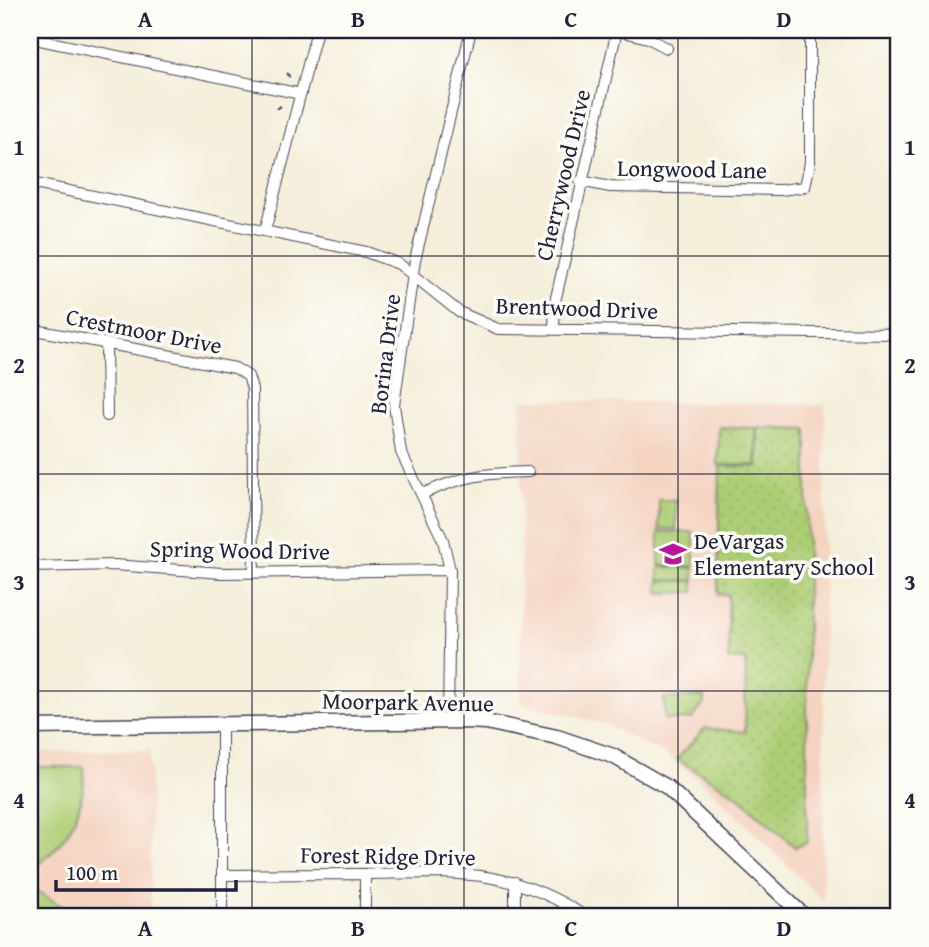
<svg xmlns="http://www.w3.org/2000/svg" width="929" height="947" viewBox="0 0 929 947" font-family="'Gentium Book Plus',serif">
	<style>
		.built { fill: #f4d3c0 }
		.grass { fill: url(#grass-dots); stroke: #687858; stroke-width: 2 }
		.park { fill: url(#park-crowns); stroke: #687858; stroke-width: 2 }
		.garden { fill: #adcd75; stroke: #687858; stroke-width: 2 }
		.lines { fill: none; stroke-linecap: round; stroke-linejoin: round }
		.minor-casing { stroke: #424153; stroke-width: 12 }
		.secondary-casing { stroke: #424153; stroke-width: 17 }
		.path { stroke: #424153; stroke-width: 2; stroke-dasharray: 5 5; stroke-linecap: butt }
		.minor { stroke: #fff; stroke-width: 10 }
		.secondary { stroke: #fff; stroke-width: 14 }
		.grid { fill: none; stroke: #22223b; stroke-width: 2; stroke-opacity: 0.55 }
		.labels { text-anchor: middle; stroke-width: 7; stroke-linejoin: round; paint-order: stroke }
		.street-label { font-size: 23px; fill: #22223b; stroke: #fdfcf7 }
		.poi-label { font-size: 23px; fill: #22223b; stroke: #fdfcf7; text-anchor: start }
		.neatline { fill: none; stroke: #22223b; stroke-width: 2.5 }
		.grid-label { font-size: 23px; text-anchor: middle; font-weight: bold; fill: #22223b }
	</style>
	<defs>
		<pattern id="grass-dots" width="8" height="8" patternUnits="userSpaceOnUse" patternTransform="scale(1.75)"><rect width="8" height="8" fill="#adcd75"/><path d="M2 2h.1M6 6h.1" fill="none" stroke="#95b066" stroke-width="1.8" stroke-linecap="round"/></pattern>
		<pattern id="park-crowns" width="20" height="18" patternUnits="userSpaceOnUse" patternTransform="scale(1.75)"><rect width="20" height="18" fill="#adcd75"/><path d="M2 6a3 3 0 1 1 6 0M12 15a3 3 0 1 1 6 0" fill="none" stroke="#95b066"/></pattern>
	</defs>
	<rect width="100%" height="100%" fill="#fdfcf7"/>
	<filter id="ink" filterUnits="userSpaceOnUse"><feTurbulence type="fractalNoise" baseFrequency=".0143" numOctaves="2"/><feDisplacementMap in="SourceGraphic" scale="14" xChannelSelector="R" yChannelSelector="G"/><feConvolveMatrix kernelMatrix="1 2 1 2 8 2 1 2 1" color-interpolation-filters="sRGB"/></filter>
	<filter id="wash" filterUnits="userSpaceOnUse"><feTurbulence type="fractalNoise" baseFrequency=".00686" numOctaves="4" result="noise"/><feDisplacementMap in="SourceGraphic" scale="28" xChannelSelector="R" yChannelSelector="G"/><feGaussianBlur stdDeviation="1.57" result="paint"/><feColorMatrix in="noise" values="0 0 0 0 0 0 0 0 0 0 0 0 0 0 0 0 0 1.4 0 .05"/><feComposite in="paint" operator="in"/></filter>
	<g filter="url(#wash)">
		<rect width="100%" height="100%" fill="#f4eeda"/>
		<path class="built" d="M521,400L825,405L823,901L710,789L668,756L604,724L521,703Z
			M150,750L151,917H30V752Z"/>
		<path class="grass" d="M758,427L807,429V842L795,847L738,796L677,759L705,728L745,732L746,660L729,659L728,595L718,594L720,466L758,467Z"/>
		<path class="park" d="M719,427L756,428V465H718Z
			M704,697V704L692,719L665,720L664,698Z"/>
		<path class="garden" d="M659,500H676V529H659Z
			M659,532H694V566L659,565Z
			M659,567L694,568V580H659Z
			M659,581H694V592L659,593Z
			M30,767H84C86,810 66,847 30,870Z
			M30,887L62,906V917H30Z"/>
	</g>
	<g filter="url(#ink)">
		<g class="lines">
			<defs>
				<path id="minor" d="M616,30L648,38L667,48
					M30,38L301,94
					M580,181L610,187L780,190L805,187L810,163V30
					M30,183L366,252L399,264L459,312L498,329L899,334
					M265,231L317,30
					M30,329L235,368L248,376L252,389L254,573
					M554,329L555,302L617,30
					M106,344L107,416
					M422,494C463,476 483,473 528,472
					M30,567L114,565L222,573L450,570
					M448,721L450,570L443,540L401,452L394,405L415,260L471,30
					M222,724V917
					M365,874V917
					M222,875C270,874 318,874 366,874C453,873 510,866 586,917
					M515,882V917"/>
				<path id="secondary" d="M30,727L465,721L486,722L557,737L613,756L667,787L805,917"/>
			</defs>
			<use href="#minor" class="minor-casing"/>
			<use href="#secondary" class="secondary-casing"/>
			<path class="path" d="M287,73L290,78
				M277,109L282,105"/>
			<use href="#minor" class="minor"/>
			<use href="#secondary" class="secondary"/>
		</g>
	</g>
	<path class="grid" d="M252,30V917M464,30V917M678,30V917M30,256H899M30,474H899M30,691H899"/>
	<defs>
		<symbol id="school-bare" viewBox="-9 -9 18 18"><path d="M0-5L7-2L0 1L-7-2ZM-4 1L0 2.5L4 1V4Q0 6-4 4Z" fill="#b5179e" stroke="#fdfcf7" stroke-width="2.5" paint-order="stroke"/></symbol>
	</defs>
	<g fill-rule="evenodd">
		<use href="#school-bare" x="654" y="535" width="38" height="38"/>
	</g>
	<g class="labels">
		<g class="street-label">
			<text transform="translate(692 169) rotate(1)" y="8">Longwood Lane</text>
			<text transform="translate(563 175) rotate(-77)" y="8">Cherrywood Drive</text>
			<text transform="translate(577 308) rotate(2)" y="8">Brentwood Drive</text>
			<text transform="translate(144 331) rotate(11)" y="8">Crestmoor Drive</text>
			<text transform="translate(385 354) rotate(-83)" y="8">Borina Drive</text>
			<text transform="translate(240 550) rotate(1)" y="8">Spring Wood Drive</text>
			<text transform="translate(408 702) rotate(1)" y="8">Moorpark Avenue</text>
			<text transform="translate(388 856) rotate(1)" y="8">Forest Ridge Drive</text>
		</g>
		<g class="poi-label">
			<text x="694" y="549">DeVargas<tspan x="694" dy="26">Elementary School</tspan></text>
		</g>
	</g>
	<rect width="929" height="947" fill="none" stroke="#fdfcf7" stroke-width="77"/>
	<path d="M56 880v10h180v-10" fill="none" stroke="#22223b" stroke-width="3.5"/>
	<text x="66" y="880" font-size="21" fill="#22223b" stroke="#fdfcf7" stroke-width="5" paint-order="stroke">100 m</text>
	<rect x="38" y="38" width="852" height="870" class="neatline"/>
	<g class="grid-label">
		<text x="145" y="27">A</text>
		<text x="358" y="27">B</text>
		<text x="571" y="27">C</text>
		<text x="784" y="27">D</text>
		<text x="19" y="155">1</text>
		<text x="910" y="155">1</text>
		<text x="19" y="373">2</text>
		<text x="910" y="373">2</text>
		<text x="19" y="590">3</text>
		<text x="910" y="590">3</text>
		<text x="19" y="808">4</text>
		<text x="910" y="808">4</text>
		<text x="145" y="936">A</text>
		<text x="358" y="936">B</text>
		<text x="571" y="936">C</text>
		<text x="784" y="936">D</text>
	</g>
</svg>
